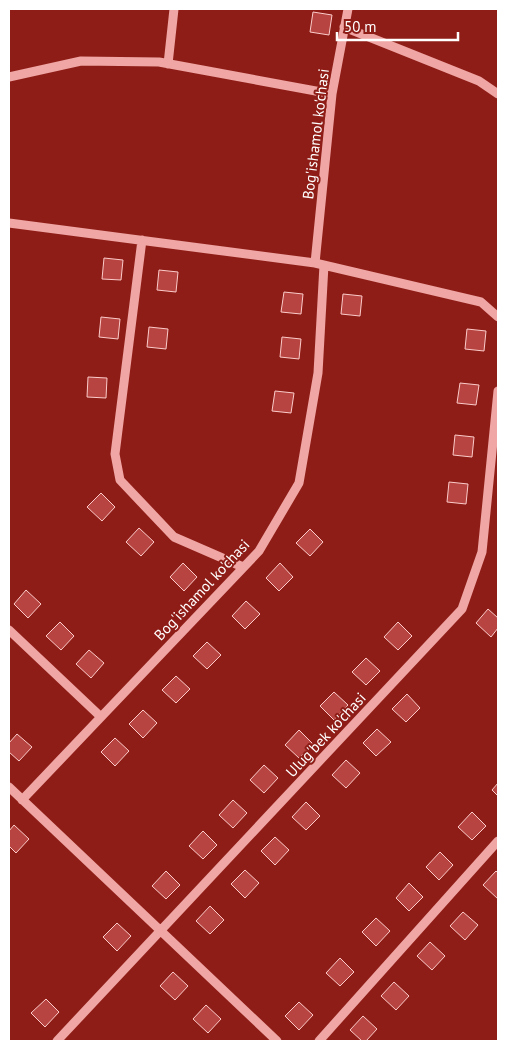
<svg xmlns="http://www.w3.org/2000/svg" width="507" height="1050" viewBox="0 0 507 1050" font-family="'PT Sans',sans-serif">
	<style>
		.building { fill: #b74440; stroke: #fbccca }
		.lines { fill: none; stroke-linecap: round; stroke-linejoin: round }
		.minor { stroke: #efa6a4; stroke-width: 9 }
		.labels { text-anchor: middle; stroke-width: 4; stroke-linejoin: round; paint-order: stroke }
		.street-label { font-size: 15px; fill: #fff; stroke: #8f1d17 }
	</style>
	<rect width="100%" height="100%" fill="#8f1d17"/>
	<path class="building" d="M313,12L332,15L329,35L310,32Z
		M104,258L123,260L121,280L102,279Z
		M159,270L178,272L176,292L157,290Z
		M284,292L303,294L301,314L281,312Z
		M343,294L362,296L360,316L341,314Z
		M101,317L120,319L118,339L99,337Z
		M149,327L168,329L166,349L147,347Z
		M467,329L486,331L484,351L465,349Z
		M282,337L301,339L299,359L280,357Z
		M88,377L107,378L106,398L87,397Z
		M460,383L479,385L476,405L457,403Z
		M275,391L294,393L291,413L272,411Z
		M455,435L474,437L472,457L453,455Z
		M449,482L468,484L466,504L447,502Z
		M101,493L115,507L102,521L87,507Z
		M139,528L154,542L141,556L126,542Z
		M310,529L323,542L310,556L296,543Z
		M183,563L197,577L184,591L170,577Z
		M280,563L293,577L279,591L266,578Z
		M26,590L41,604L28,618L14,604Z
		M246,601L260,614L245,629L232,616Z
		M488,609L498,618V628L491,637L476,623Z
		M60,622L74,636L61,650L46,636Z
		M398,622L412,636L398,650L384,637Z
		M207,642L221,655L207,669L193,656Z
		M89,650L104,663L91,678L76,664Z
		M366,658L380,671L366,685L352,672Z
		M176,676L190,689L176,703L162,690Z
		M334,692L348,705L334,720L320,706Z
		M407,694L420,708L406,722L392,709Z
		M143,710L157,723L143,738L129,724Z
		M377,729L391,742L376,756L363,743Z
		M299,730L313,744L299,758L285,745Z
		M17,734L32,747L19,761L9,752V743Z
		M115,738L129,751L115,766L101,752Z
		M346,760L360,773L346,788L332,775Z
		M264,765L278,778L264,793L250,780Z
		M498,783V796L492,790Z
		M233,800L247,813L233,828L219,815Z
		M306,802L320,816L306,830L292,817Z
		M472,812L486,826L472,840L458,827Z
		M14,825L29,839L16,853L9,846V831Z
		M203,831L217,845L203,859L189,846Z
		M275,837L289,850L275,865L261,851Z
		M440,852L453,865L439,880L426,867Z
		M245,870L259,883L245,898L231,884Z
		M166,871L180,885L166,899L152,886Z
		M496,871L498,873V899L483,885Z
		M409,883L423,897L409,911L396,898Z
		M210,906L224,920L210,934L196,921Z
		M463,912L478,925L465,940L450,926Z
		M376,918L390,931L376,946L362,932Z
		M117,923L131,936L117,951L103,937Z
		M430,942L445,956L432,970L417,956Z
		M340,958L354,972L340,986L326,973Z
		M173,972L188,986L175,1000L160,986Z
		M394,982L409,996L396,1010L381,996Z
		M46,999L59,1012L45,1027L31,1013Z
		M299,1002L313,1015L299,1030L285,1016Z
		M206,1005L221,1019L208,1033L193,1019Z
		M363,1016L377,1029L366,1041H362L350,1030Z"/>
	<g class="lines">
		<path class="minor" d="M344,27L479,81L498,94
			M168,64L174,9
			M9,77L81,61L159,62L332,94
			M9,223L315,263L481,302L498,317
			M142,240L115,454L120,480L174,537L243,567
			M315,263L332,94L348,9
			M9,630L101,717
			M9,787L277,1041
			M22,800L259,551L299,483L318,373L324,265
			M57,1041L462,609L482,552L498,391
			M319,1041L498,841"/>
	</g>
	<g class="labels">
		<g class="street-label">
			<text transform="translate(316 134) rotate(-83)" y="5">Bog'ishamol ko'chasi</text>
			<text transform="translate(202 590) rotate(-47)" y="5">Bog'ishamol ko'chasi</text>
			<text transform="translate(326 735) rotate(-47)" y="5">Ulug'bek ko'chasi</text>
		</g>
	</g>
	<rect width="507" height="1050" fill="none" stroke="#ffffff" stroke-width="20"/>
	<path d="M337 32v8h121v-8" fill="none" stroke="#ffffff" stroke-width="2.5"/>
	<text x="344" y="32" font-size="15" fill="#ffffff" stroke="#8f1d17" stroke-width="4" paint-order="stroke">50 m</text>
</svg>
